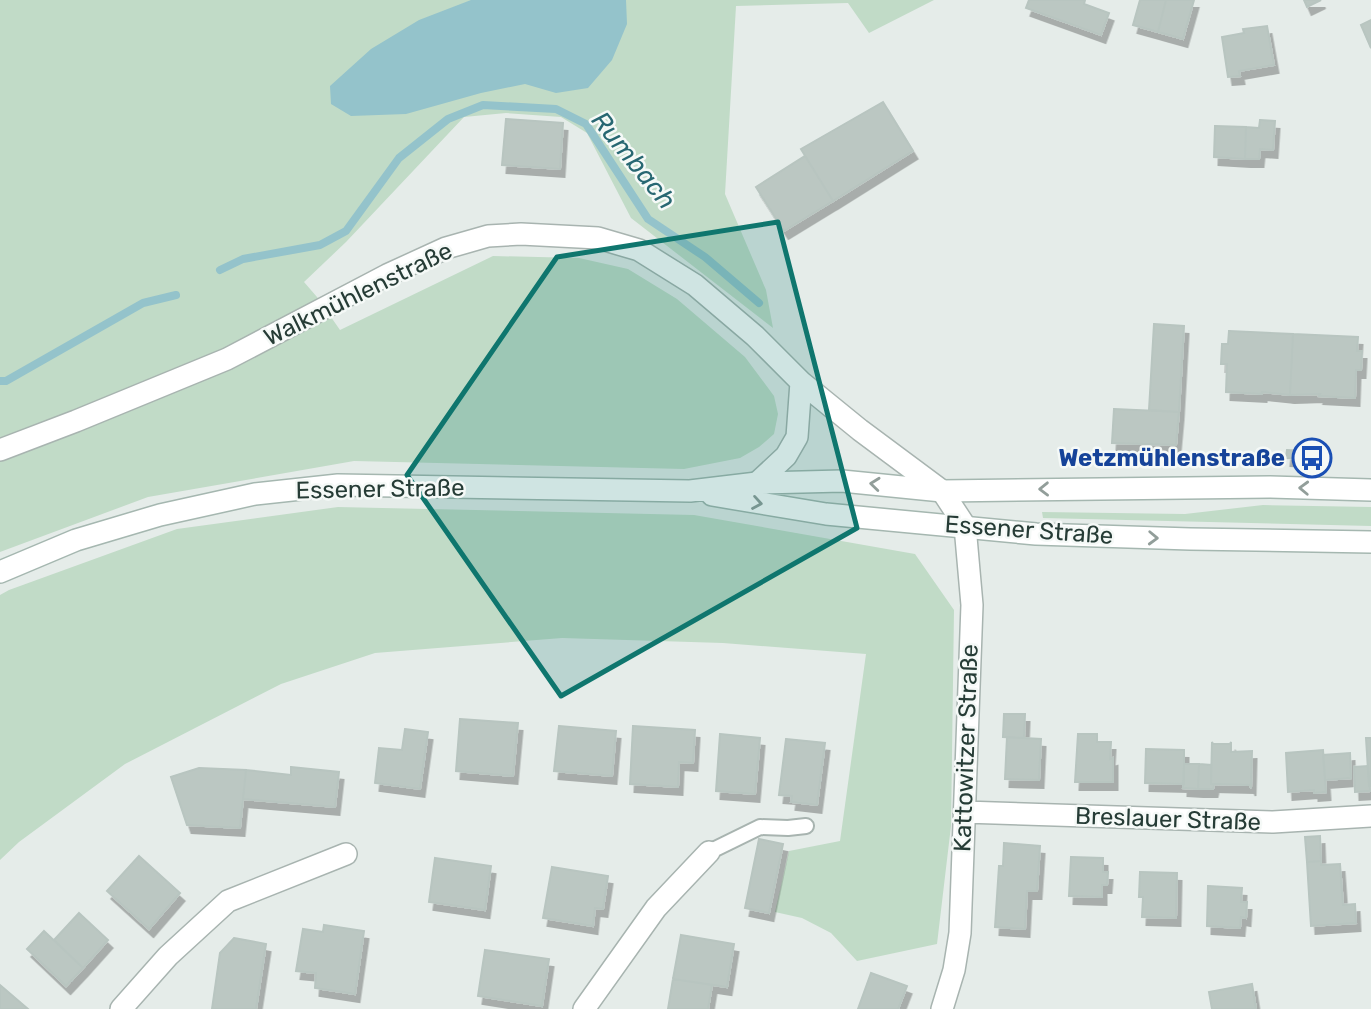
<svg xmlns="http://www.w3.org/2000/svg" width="1371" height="1009" viewBox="0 0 1371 1009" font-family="Rubik,sans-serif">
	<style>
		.green { fill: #c1dbc7 }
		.water { fill: #94c3cb }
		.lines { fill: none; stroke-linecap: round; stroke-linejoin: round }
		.stream { stroke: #94c3cb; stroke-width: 8 }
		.building { fill: #bbc7c2; stroke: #b8c5c0; stroke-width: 2; filter: url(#shadow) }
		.service-casing { stroke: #a8b4b0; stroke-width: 18 }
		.minor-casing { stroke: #a8b4b0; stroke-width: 24 }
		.secondary-casing { stroke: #a5b7b0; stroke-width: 24 }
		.service { stroke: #fff; stroke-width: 14 }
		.minor { stroke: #fff; stroke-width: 21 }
		.secondary { stroke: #fff; stroke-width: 21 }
		.oneway { stroke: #929e9a }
		.marked { fill: #0f766e; fill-opacity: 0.2; stroke: #0f766e; stroke-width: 5; stroke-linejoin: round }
		.labels { text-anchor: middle; stroke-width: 5; stroke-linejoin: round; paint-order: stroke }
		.street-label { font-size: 24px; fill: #263c36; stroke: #f5f9f7 }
		.transit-label { font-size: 24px; font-weight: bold; fill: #164399; stroke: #f5f9f7; text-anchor: end }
		.water-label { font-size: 26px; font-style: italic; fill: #276772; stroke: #f5f9f7 }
	</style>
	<defs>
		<filter id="shadow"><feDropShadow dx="4.5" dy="8" stdDeviation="0" flood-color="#0004"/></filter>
	</defs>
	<rect width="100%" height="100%" fill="#e5ece9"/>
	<path class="green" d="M0,0H934L869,33L848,3L736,6L725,194L766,290L773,328L631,218L587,133L561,117L506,113L464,117L346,242L304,282L317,297L340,330L493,256L579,258L628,269L677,299L745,357L774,396L778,414L774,434L759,447L740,458L684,469L354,461L148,497L0,552Z
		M1263,505L1371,507V526L1043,518L1042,512L1185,514Z
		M338,507L694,515L915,554L954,610L951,826L937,944L857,961L831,933L802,918L775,912L789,851L840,841L866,654L723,643L562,638L375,653L281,684L125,764L19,842L0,860V595L9,590L177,529Z"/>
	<path class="water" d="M471,0H626L627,24L612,60L588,88L556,93L525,84L481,93L406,114L351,116L331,104L330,86L371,49L419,20Z"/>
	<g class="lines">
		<path class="stream" d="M220,270L243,259L320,245L346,231L399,158L448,119L483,105L556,109L586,124L648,219L705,257L759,303
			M0,381H6L143,303L176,295"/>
	</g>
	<path class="building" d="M1029,0H1085L1084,4L1109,13L1101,35L1026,8Z
		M1140,0H1166L1158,32L1133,25Z
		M1166,0H1194L1183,39L1158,32Z
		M1304,0H1321L1307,7Z
		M1371,20V48L1361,25Z
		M1267,26L1274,65L1239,71L1240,76L1228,77L1222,37L1244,33L1243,29Z
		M883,102L913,151L833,201L801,149Z
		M506,119L563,123L560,169L502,165Z
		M1260,120L1275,121L1273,150L1260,149L1259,159H1245L1246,127L1259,128Z
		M1215,126L1246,127L1245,159L1214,157Z
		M805,156L833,201L784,231L756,187Z
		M1154,324L1184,326L1179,412L1149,410Z
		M1229,331L1293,334L1290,395L1262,392V394L1226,392L1227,364H1221L1222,344H1228Z
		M1293,334L1358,337L1357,351H1362L1361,370H1356L1355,398L1319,396L1320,394L1290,395Z
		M1114,409L1179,412L1176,445L1112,443Z
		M1287,450L1304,451L1303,459L1286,458Z
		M1004,714H1025L1024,738L1003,737Z
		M460,719L518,723L513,776L456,771Z
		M559,726L616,731L612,776L554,771Z
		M633,726L695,730L693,763L679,762L678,787L630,784Z
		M405,729L428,732L420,789L375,783L379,748L402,750Z
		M720,734L760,738L755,794L716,791Z
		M1078,734H1097V742H1111L1110,759L1113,758V782H1075Z
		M1007,737L1041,739L1039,780L1005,779Z
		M1366,738H1371V786H1369Z
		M786,739L825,743L817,805L791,802L792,796L779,795Z
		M1212,742L1213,744H1230L1231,742V752L1252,751L1251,788L1250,785L1211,784Z
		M1146,749L1184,750V784L1145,783Z
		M1323,750L1326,792L1314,793V790L1288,792L1286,753Z
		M1350,753L1351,778L1325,780L1323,755Z
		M1184,764H1199L1198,789L1183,788Z
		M1199,764L1211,765V784L1214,785L1213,789H1198Z
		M1368,766L1370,791L1355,792L1354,767Z
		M291,767L339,772L335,807L243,799L246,770L291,775Z
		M199,768L246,770L240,828L187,825L171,777Z
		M1320,836L1321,861L1307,862L1305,837Z
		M759,839L783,844L769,913L745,908Z
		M1004,843L1040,846L1037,891H1027L1025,929L995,927L999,866H1003Z
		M139,856L180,893L149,929L107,891Z
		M1071,857L1103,858V872H1108L1107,885H1102V897L1069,896Z
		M435,858L491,866L485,910L429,902Z
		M1321,861V865L1340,864L1343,905L1355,904L1356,923L1311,926L1307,862Z
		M552,867L608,876L603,909L595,908L593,926L543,918Z
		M1140,872L1177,873L1176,918L1142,917L1143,897H1139Z
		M1208,886L1242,888L1241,902H1247L1246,918L1241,917L1240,928L1207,926Z
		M79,913L108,940L83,968L54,940Z
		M324,925L364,931L355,994L315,988L316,973L296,971L303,929L323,932Z
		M44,931L83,968L66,986L27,949Z
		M681,935L734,944L727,987L673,979Z
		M234,938L266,944L256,1009H212L220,953Z
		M485,950L549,959L542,1006L478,996Z
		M871,973L907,986L898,1009H858Z
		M673,979L712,985L708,1009H668Z
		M1252,984L1256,1009H1212L1209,992Z
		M0,985L28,1009H0Z"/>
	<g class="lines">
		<defs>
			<path id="service" d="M709,852L760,827L788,828L806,826"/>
			<path id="minor" d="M0,450L76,421L227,359L387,275L446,248L488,236L521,234L598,238L639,250L695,285L755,336L801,382L860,430L942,491L965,526L972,605L960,933L954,970L942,1009
				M757,483L786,456L797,437L801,382
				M964,812L1273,822L1371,816
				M121,1009L168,956L228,901L346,854
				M584,1009L656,908L709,852"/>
			<path id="secondary" d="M712,495L826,514L1036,534L1190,539L1371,542
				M0,572L76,540L160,515L255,494L338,485L690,491L757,483L842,481L942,491L1270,487L1371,490"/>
		</defs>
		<use href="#service" class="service-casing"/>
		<use href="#minor" class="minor-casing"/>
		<use href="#secondary" class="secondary-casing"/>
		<use href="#service" class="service"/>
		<use href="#minor" class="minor"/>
		<use href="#secondary" class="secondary"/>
	</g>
	<defs><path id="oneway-chevron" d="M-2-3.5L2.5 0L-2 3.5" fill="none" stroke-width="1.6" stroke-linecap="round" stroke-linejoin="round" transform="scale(1.75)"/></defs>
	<g class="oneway">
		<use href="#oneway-chevron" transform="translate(875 484) rotate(-174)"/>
		<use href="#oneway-chevron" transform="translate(1304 488) rotate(-178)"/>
		<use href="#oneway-chevron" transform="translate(1044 489) rotate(179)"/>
		<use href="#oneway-chevron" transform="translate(757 503) rotate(10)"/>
		<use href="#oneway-chevron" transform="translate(1153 538) rotate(2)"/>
	</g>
	<path class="marked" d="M778,222L857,528L561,696L407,475L557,257Z"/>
	<defs>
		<symbol id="bus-ring" viewBox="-11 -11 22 22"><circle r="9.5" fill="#f5f9f7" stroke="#1a4fb4" stroke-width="1.5"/><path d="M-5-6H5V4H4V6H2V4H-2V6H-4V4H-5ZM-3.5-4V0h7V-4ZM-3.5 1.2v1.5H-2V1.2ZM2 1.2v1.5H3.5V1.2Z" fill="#1a4fb4"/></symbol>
	</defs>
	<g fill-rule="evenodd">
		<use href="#bus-ring" x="1290" y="436" width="44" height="44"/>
	</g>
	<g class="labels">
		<g class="street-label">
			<text transform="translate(358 294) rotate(-26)" y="8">Walkmühlenstraße</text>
			<text transform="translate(380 489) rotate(-1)" y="8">Essener Straße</text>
			<text transform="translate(1029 530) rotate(4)" y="8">Essener Straße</text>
			<text transform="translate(966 748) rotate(-88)" y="8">Kattowitzer Straße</text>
			<text transform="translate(1168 819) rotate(2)" y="8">Breslauer Straße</text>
		</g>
		<g class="transit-label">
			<text x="1285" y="466">Wetzmühlenstraße</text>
		</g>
		<g class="water-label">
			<text transform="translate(634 160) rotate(51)" y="9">Rumbach</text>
		</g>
	</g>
</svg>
